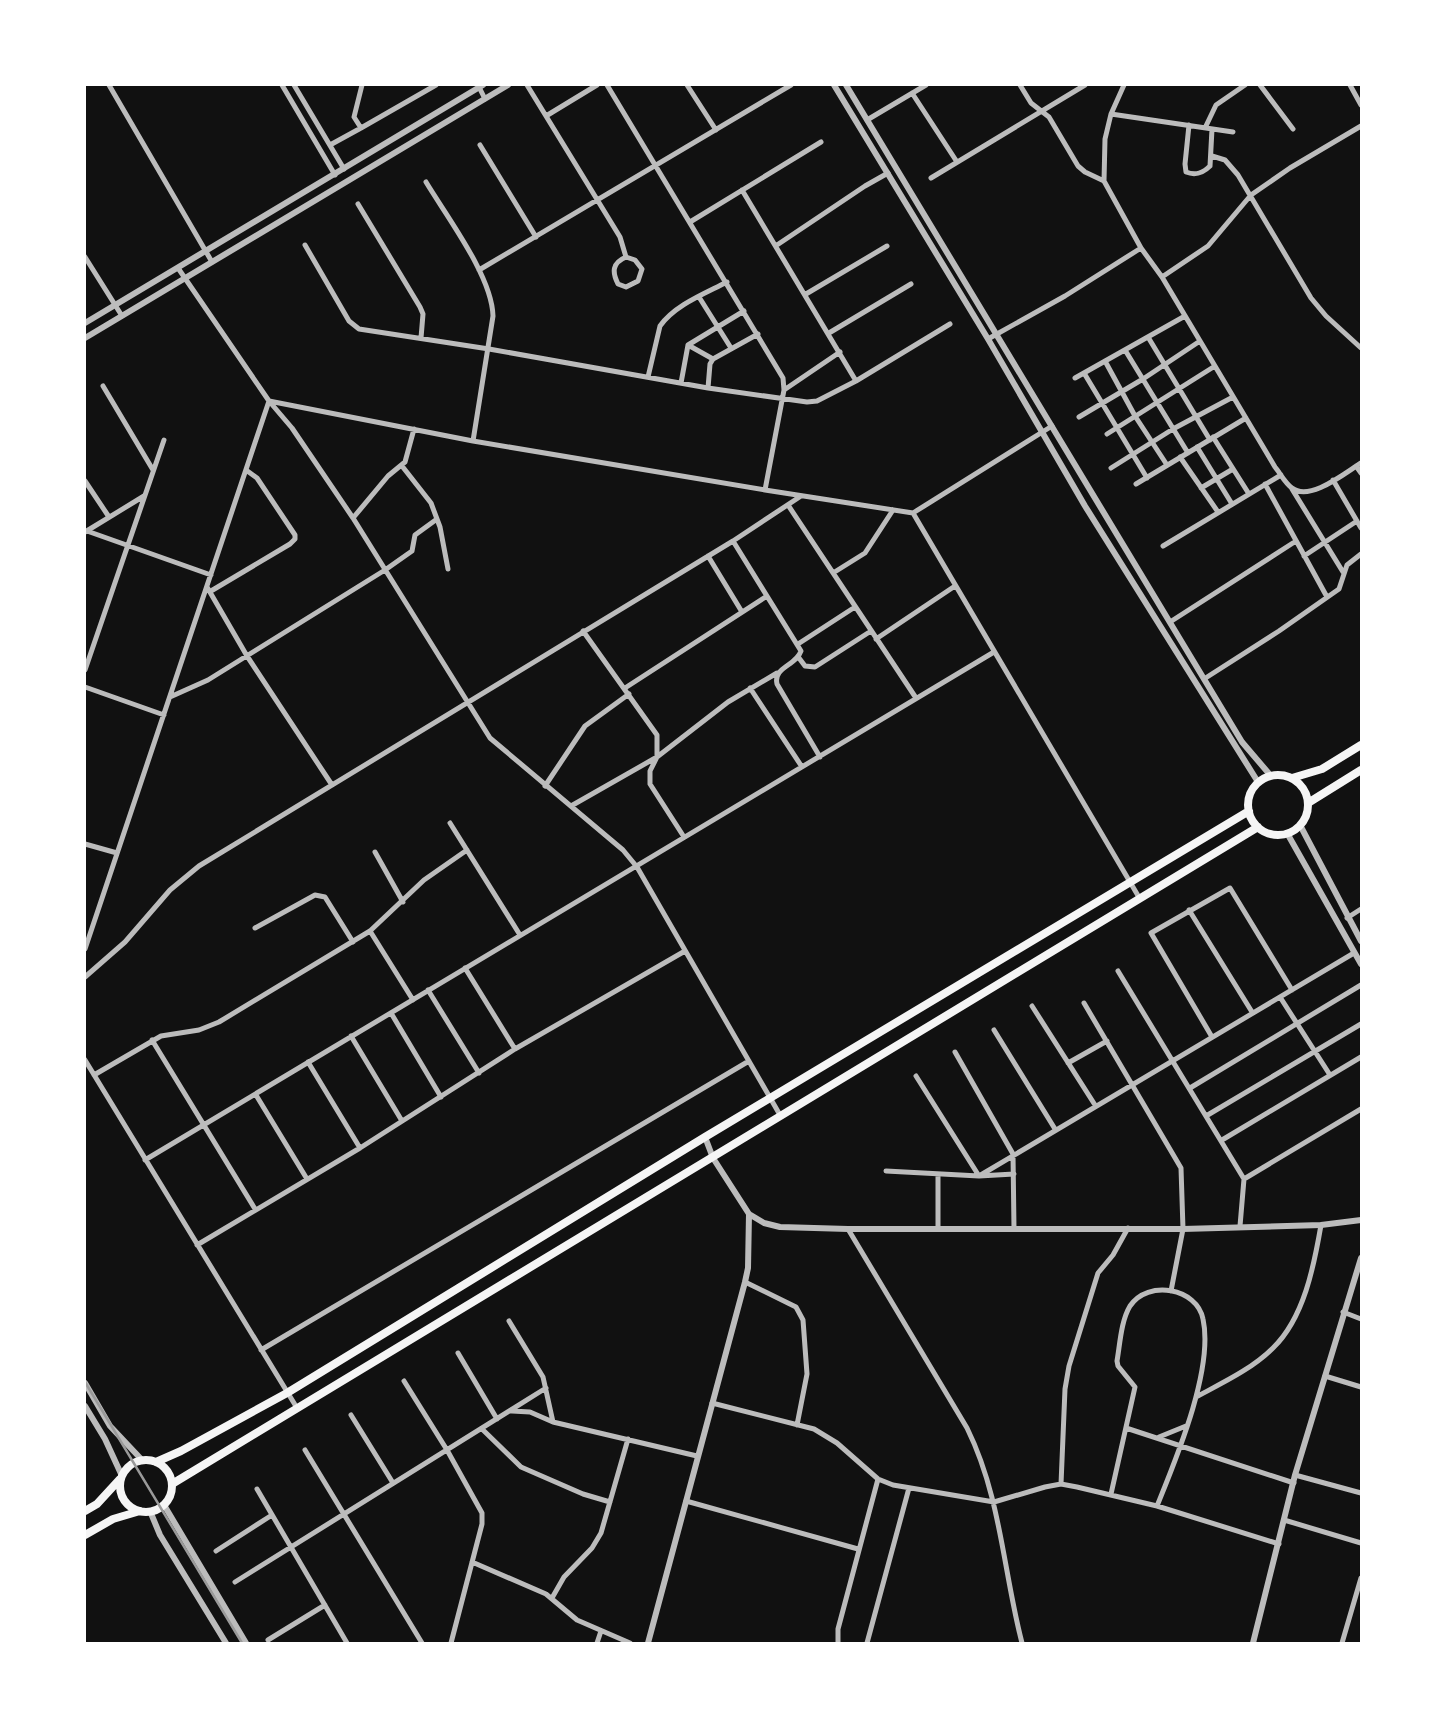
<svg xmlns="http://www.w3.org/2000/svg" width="1446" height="1728" viewBox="0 0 1446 1728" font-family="Raleway,sans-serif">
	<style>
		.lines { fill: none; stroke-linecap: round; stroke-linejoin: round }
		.minor { stroke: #bcbcbc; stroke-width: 5 }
		.tertiary { stroke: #bcbcbc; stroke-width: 6 }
		.secondary { stroke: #f5f5f5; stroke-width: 8 }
		.rail { stroke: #9a9a9a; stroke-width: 2.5 }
	</style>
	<rect width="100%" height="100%" fill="#111"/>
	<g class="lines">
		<path class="minor" d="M109,85L212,262
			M282,85L335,175
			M294,85L344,169
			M478,85L485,99
			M527,85L620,237L626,257C612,263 612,272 618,284L626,287L638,281L642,269L635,260L626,257
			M607,85L783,378L784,390L765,490
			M687,85L716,130
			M1020,85L1031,103L1049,117L1078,166L1085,172L1104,181
			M1124,85L1111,114L1105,139L1104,181L1141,248L1162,277L1275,467C1280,473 1285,483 1292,488C1310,502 1346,472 1361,463
			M1260,85L1293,129
			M1350,85L1361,105
			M912,93L957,162
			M1111,114L1233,132
			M546,116L597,85
			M867,120L926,85
			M1189,125L1185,164L1186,172C1196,176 1203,173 1210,166L1212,129
			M361,128L436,85
			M1205,128L1216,105L1245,85
			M330,145L361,128L354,117L362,85
			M480,145L536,237
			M1212,156L1225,160L1238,175L1311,298L1326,316L1361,348
			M931,178L1085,85
			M426,182C447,217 492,276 493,316L473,441
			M742,190L856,381
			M358,204L420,307L423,314L421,338
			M690,222L821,142
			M305,245L349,321L359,329L489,349L708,388L807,402L817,401L856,381L950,324
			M777,245L865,186L888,173
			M85,257L122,316
			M178,268L269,401L292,428L353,518L490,738L623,850L637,867L780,1115
			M479,270L791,85
			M1162,277L1208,246L1251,195L1290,168L1361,126
			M806,294L887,246
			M699,297L731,348
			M829,333L911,284
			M1148,337L1210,440
			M988,339L1065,296L1141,248
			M688,345L713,359
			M1125,350L1188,453
			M1105,361L1135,416L1167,465
			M1084,373L1147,478
			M648,377L660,326C675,305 704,294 727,282
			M1075,378L1185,316
			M681,383L688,345L744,311
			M103,386L153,470
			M708,388L710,364L713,359L758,334
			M784,390L840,352
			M1079,417L1143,379L1200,341
			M1052,426L913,513L1140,899
			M1107,434L1215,366
			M1213,437L1249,494
			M1197,447L1232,504
			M1180,457L1218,512
			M402,466L431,503L440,527L448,569
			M1356,466L1361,473
			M1111,468L1173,429L1233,397
			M1333,480L1361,528
			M85,481L109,517
			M1136,484L1246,418
			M1265,484L1327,597
			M1201,488L1233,469
			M1292,489L1343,572
			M788,505L916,698
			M353,518L388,476L405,462L414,429
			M87,531L211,575
			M85,532L144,496
			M733,541L801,651C796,666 773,667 777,684L820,757
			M1163,546L1281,475
			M708,556L742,612
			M1304,556L1357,521
			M833,573L865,553L893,510
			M207,587L247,656L332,785
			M211,591L290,544L295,539V535L257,478L246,470
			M1170,622L1296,541
			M583,631L657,735V757L650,771V784L684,837
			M876,639L955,586
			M798,644L855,607
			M799,658L805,666L815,667L871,631
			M85,670L164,440
			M1204,679L1279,631L1339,589L1347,565L1361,554
			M85,687L164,715
			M625,688L767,596
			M750,688L802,767
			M170,697L208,680L385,570L412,551L415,535L437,519
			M545,786L585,726L629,694
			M571,806L657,757L728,702L777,673
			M450,823L520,935
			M85,844L117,853
			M375,852L403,902
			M1189,910L1252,1012
			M1347,918L1361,909
			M255,928L315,895L325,897L353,942
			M370,931L413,1000
			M85,949L269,401L473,441L765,490L913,513
			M1118,971L1244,1179L1240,1226
			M85,977L125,942L170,890L199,866L733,541L801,496
			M428,990L479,1073
			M1280,997L1330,1075
			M1084,1003L1181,1168L1183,1229L1171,1291
			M1032,1006L1095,1105
			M391,1013L441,1097
			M994,1030L1055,1129
			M351,1036L402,1121
			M1212,1037L1151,933L1230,888L1292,990
			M152,1040L255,1209
			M515,1049L685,951
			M955,1052L1013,1154L1014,1229
			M85,1060L297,1408
			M308,1062L360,1148
			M1068,1063L1107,1041
			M94,1075L161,1036L199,1030L219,1022L370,931L424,880L467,850
			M916,1076L979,1176L1014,1174
			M1190,1088L1361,985
			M256,1095L307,1179
			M1206,1116L1361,1024
			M1222,1140L1361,1057
			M145,1160L994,652
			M886,1171L979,1176L1354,953
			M1244,1179L1361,1109
			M848,1229L967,1428C1001,1497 1003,1570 1022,1643
			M938,1229V1174
			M197,1245L360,1148L515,1049L465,968
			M745,1282L796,1307L803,1320L807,1374L797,1425
			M1343,1312L1361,1319
			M509,1321L543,1377L553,1422
			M261,1350L749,1061
			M458,1353L497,1419
			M1325,1376L1361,1387
			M404,1381L447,1450L482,1513V1524L451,1643
			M1196,1397C1222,1383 1252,1369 1273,1348C1304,1318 1314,1266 1321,1225
			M712,1403L814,1429L837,1443L878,1479L893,1485L994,1502L1045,1487L1061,1484L1077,1487L1157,1506L1279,1544
			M512,1411L530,1412L553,1422L697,1456
			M351,1415L393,1483
			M1126,1428L1294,1483
			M482,1429L521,1467L583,1494L610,1502
			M1159,1437L1186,1426
			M305,1450L422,1643
			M1295,1475L1361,1493
			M1061,1484L1065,1389L1069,1366L1098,1273L1113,1255L1128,1228
			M257,1489L347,1643
			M1111,1494L1135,1387L1118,1366L1117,1361C1120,1344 1121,1321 1130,1306C1148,1279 1197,1288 1203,1319C1214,1369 1176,1459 1157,1506
			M686,1501L858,1549
			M1284,1520L1361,1543
			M216,1551L272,1515
			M472,1562L546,1594L577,1620L630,1643
			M235,1582L546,1388
			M552,1598L564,1577L592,1548L601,1533L628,1439
			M268,1640L325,1605
			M597,1643L601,1631
			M838,1643V1629L878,1479
			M867,1643L909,1488
			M1342,1643L1361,1578"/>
		<path class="tertiary" d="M834,85L988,339L1085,506L1258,782
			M846,85L1242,742L1271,776
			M85,323L483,85
			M85,338L508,85
			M1300,825L1361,941
			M1287,833L1361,964
			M705,1137L713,1158L749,1214L764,1223L780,1227L848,1229H1183L1321,1225L1361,1220
			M85,1383L110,1426L142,1460
			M85,1406L105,1439L122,1476
			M164,1505L246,1643
			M150,1511L160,1535L226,1643
			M648,1643L745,1282L748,1268L749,1214
			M1253,1643L1295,1475L1361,1258"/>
		<path class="secondary" d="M1248 805a30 30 0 1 1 60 0a30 30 0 1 1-60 0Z
			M1292,778L1322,769L1361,745
			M1308,803L1361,770
			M120 1486a26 26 0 1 1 52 0a26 26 0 1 1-52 0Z
			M156,1462L181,1451L287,1393L705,1137L1249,811
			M172,1484L1258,827
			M85,1511L97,1504L120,1479
			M85,1535L113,1519L140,1511"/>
		<path class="rail" d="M85,1382L242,1643"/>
	</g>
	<rect width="1446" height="1728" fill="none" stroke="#ffffff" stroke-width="172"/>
</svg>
